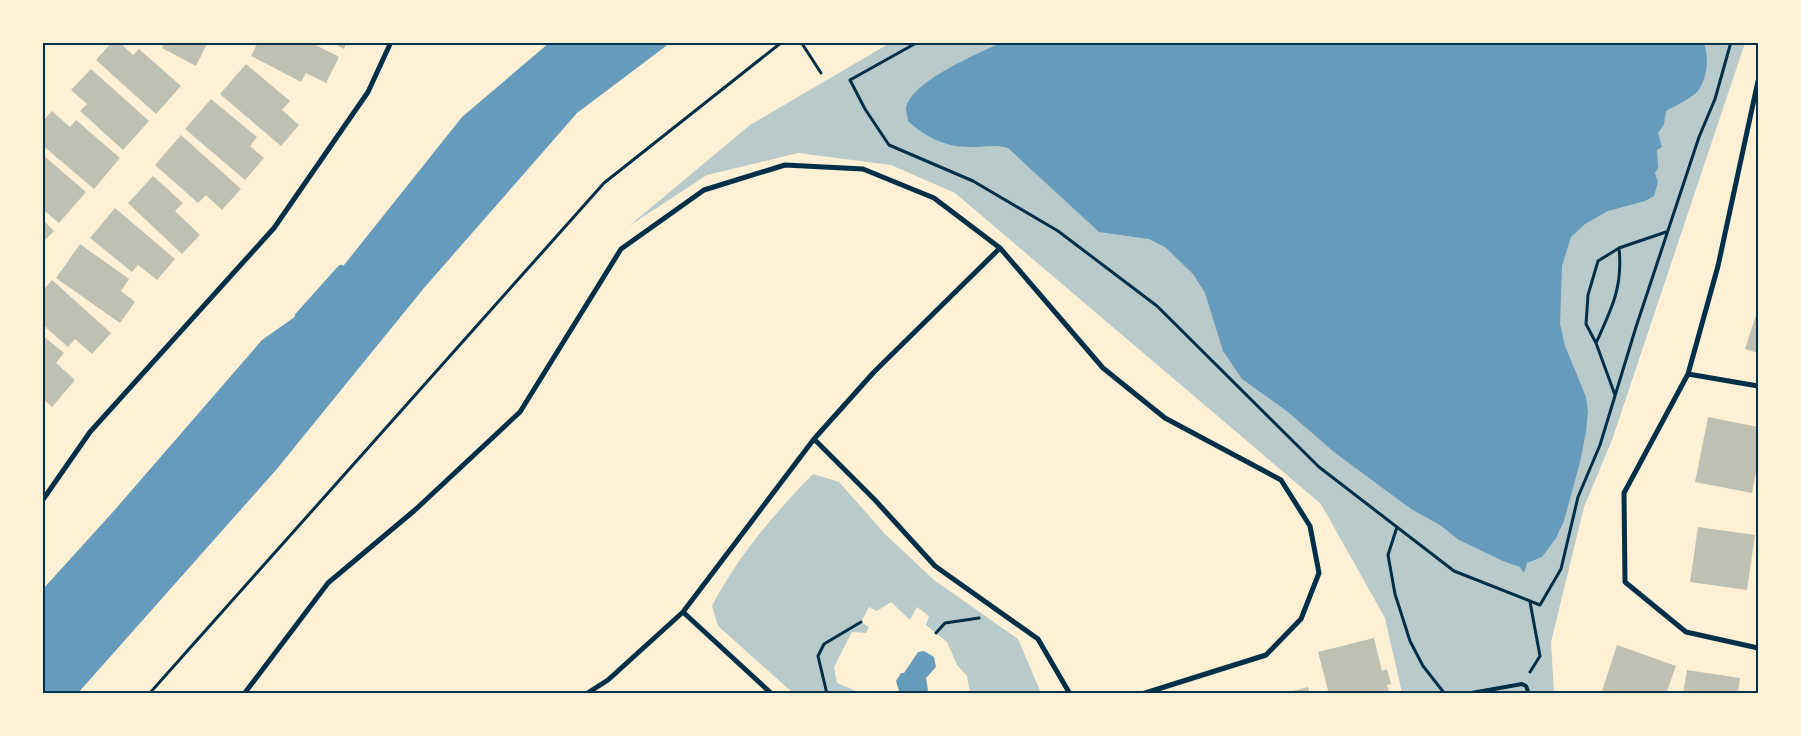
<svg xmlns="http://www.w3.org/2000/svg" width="1801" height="736" viewBox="0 0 1801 736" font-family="'IBM Plex Sans',sans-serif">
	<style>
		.green { fill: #b9caca }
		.water { fill: #669bbc }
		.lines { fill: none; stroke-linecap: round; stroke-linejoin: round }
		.stream { stroke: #669bbc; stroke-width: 8 }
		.building { fill: #bec0b2 }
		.path { stroke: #003049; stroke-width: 3 }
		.service { stroke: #003049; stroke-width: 4 }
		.minor { stroke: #003049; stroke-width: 5 }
		.neatline { fill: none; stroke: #003049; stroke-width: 2 }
	</style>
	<rect width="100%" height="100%" fill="#fdf0d5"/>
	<path class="green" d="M890,43H1745L1612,440L1584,507L1551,642L1554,693H1402L1385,618L1321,504L955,193L891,165L798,153L707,175L629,226L750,125Z
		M813,474L839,482L885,534L934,580L1018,639L1041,693H970L967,676L957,665L947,642L926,625L929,616L917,607L910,620L891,602L877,611L869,607L861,622L869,627L866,633L852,632L834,667L837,683L861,693H793L718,626L712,606C738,556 774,514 813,474Z"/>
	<path class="water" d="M549,43H670L577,113L424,288L276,470L78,693H43V589L112,513L262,340L313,304L462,117Z
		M1704,43C1709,57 1708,79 1697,92C1689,100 1676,105 1666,111L1664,124L1658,133L1662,147L1657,150L1658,168L1655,173L1658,182L1654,196L1645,201L1608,211L1585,224L1571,237L1562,266L1560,324L1565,346L1586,397L1588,411L1586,432L1580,462L1564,521L1556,538L1542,557L1527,563L1524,573L1520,567L1503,561L1459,540L1440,525L1411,509L1334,452L1288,412L1242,379L1223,351L1205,293L1193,274L1165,247L1149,239L1099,232L1008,148C996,144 985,147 973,147C947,148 926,138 908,121C908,117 906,112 906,109C909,82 979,53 1001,43Z
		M924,651L934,657L936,667L926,678L928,690L926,693H903L899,691L896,681L901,673H904L918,652Z"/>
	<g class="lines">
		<path class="stream" d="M299,316L341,269"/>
	</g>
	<path class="building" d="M112,42H119L133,55L139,49L181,86L156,114L96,60Z
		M165,42H208L196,66L162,48Z
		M258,42H310L339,57L326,83L306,73L301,82L251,56Z
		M331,42H347L344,49Z
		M246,64L290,101L282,110L299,125L281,146L220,94Z
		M91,69L149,121L123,150L80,111L87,104L71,90Z
		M211,99L257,137L250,146L264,158L245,180L185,129Z
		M52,111L70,127L76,120L120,158L94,189L42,145V122Z
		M181,135L241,189L222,210L206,195L198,203L155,165Z
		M42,154L86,192L59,223L42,209Z
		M153,176L183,203L175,211L200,235L182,254L128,203Z
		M115,208L175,259L157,280L138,265L132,272L90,238Z
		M42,219L54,231L42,243Z
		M80,244L129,279L121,291L135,302L120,323L56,278Z
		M52,280L111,333L92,354L75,339L68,347L42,324V291Z
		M1758,309V353L1745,349Z
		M42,335L64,353L56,363L75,380L52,407L42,398Z
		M1708,417L1758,427V461L1752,493L1695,482Z
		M1698,527L1755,535L1747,590L1690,582Z
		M1374,638L1382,671L1387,669L1391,684L1387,685L1390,694H1329L1318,652Z
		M1617,645L1676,666L1666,694H1601Z
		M1687,670L1740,678L1738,694H1683Z
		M1308,687L1310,694H1286V693Z"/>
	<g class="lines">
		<path class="path" d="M801,42L821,73
			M918,42L850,80L865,109L889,145L973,181L1058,231L1157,306L1319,467L1454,571L1540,605L1561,569L1578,497L1600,445L1636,327L1699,137L1715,99L1731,42
			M1596,343C1612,308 1623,287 1619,248
			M1615,395L1596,343L1586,324L1588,295L1598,261L1619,248L1666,232
			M1397,527L1388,555L1395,594L1410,641L1423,666L1445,694
			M936,633L945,623L979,618
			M1530,672L1540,656L1530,602
			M149,694L604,183L782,42
			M827,694L818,656L824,644L861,622"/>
		<path class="service" d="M1466,694L1522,684L1526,686L1529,694"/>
		<path class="minor" d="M42,43L43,42
			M1758,81L1718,266L1688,374L1624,493L1625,582L1686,632L1758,648
			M1688,374L1758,386
			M814,439L875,500L935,566L1038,639L1070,694
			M42,501L90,432L274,228L368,92L391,42
			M683,612L772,694
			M244,694L328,583L415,510L520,412L621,249L704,190L785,165L863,169L934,198L1000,248L1103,368L1165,418L1281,480L1310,526L1319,573L1301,619L1266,655L1142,694
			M586,694L608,680L683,612L814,439L874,372L1000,248"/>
	</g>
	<rect width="1801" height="736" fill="none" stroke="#fdf0d5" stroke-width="88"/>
	<rect x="44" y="44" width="1713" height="648" class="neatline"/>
</svg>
